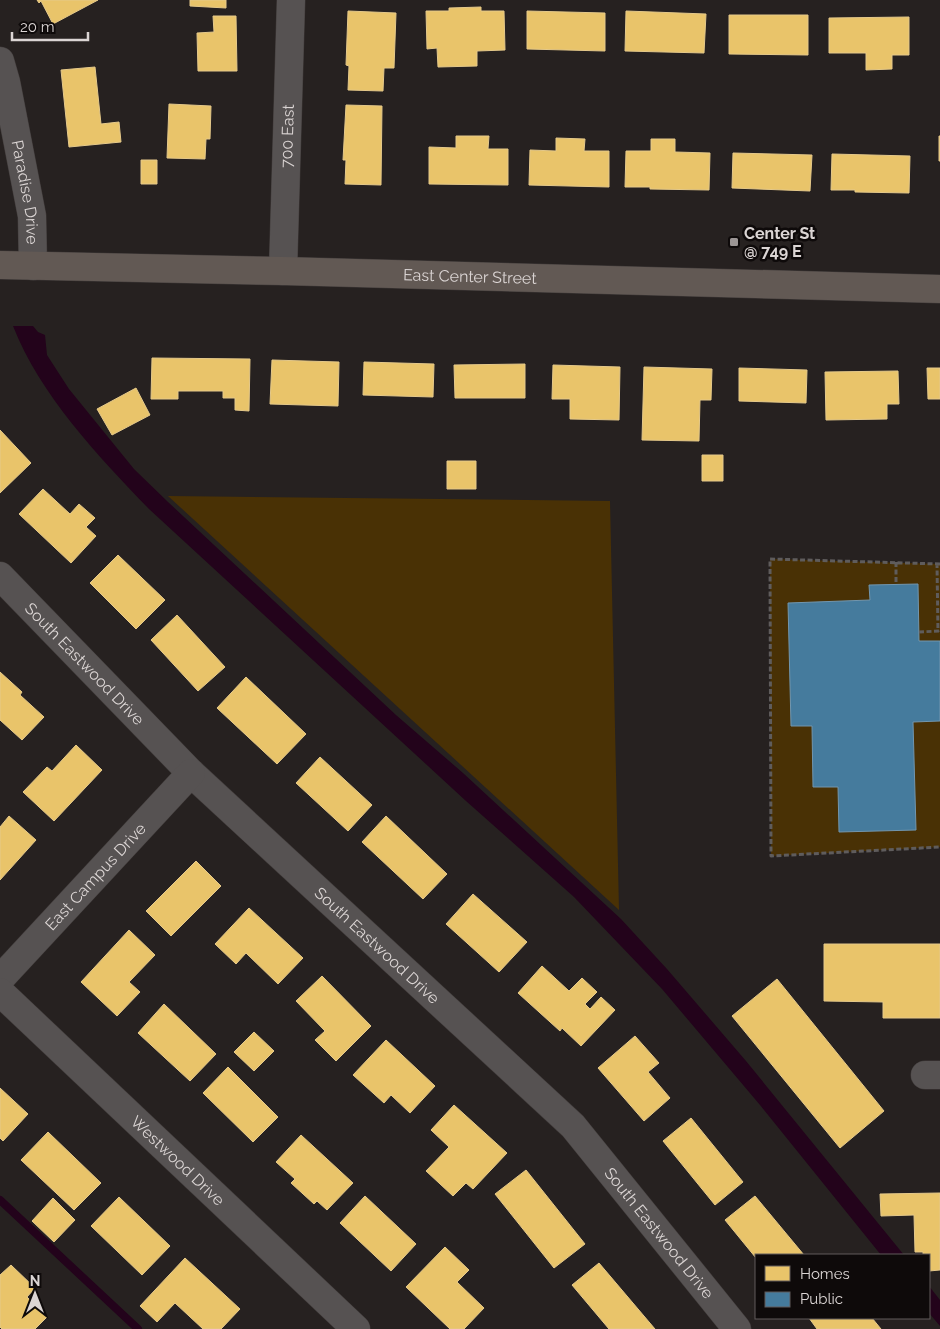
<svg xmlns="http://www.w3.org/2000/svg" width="940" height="1329" viewBox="0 0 940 1329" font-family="Raleway,sans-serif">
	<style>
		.green { fill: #493105 }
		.water { fill: #23031b }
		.homes { fill: #e9c46a; stroke: #e5c98a }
		.public { fill: #457b9d; stroke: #7296ae }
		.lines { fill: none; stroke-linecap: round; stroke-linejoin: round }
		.stream { stroke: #23031b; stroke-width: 8 }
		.minor-casing { stroke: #403b3a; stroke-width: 29 }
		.major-casing { stroke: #403b3a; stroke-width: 29 }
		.path { stroke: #5f5c5c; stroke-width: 3; stroke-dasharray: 5 2.5; stroke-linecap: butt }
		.minor { stroke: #565252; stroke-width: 28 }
		.major { stroke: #625954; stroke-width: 28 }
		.poi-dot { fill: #9c9695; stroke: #0e0a0a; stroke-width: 2 }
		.labels { text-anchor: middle; stroke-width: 5; stroke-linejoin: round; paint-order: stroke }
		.street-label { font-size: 16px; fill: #dbd5d4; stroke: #0e0a0a }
		.poi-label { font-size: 16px; font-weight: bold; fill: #dbd5d4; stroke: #0e0a0a; text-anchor: start }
	</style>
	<rect width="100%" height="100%" fill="#262120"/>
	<path class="green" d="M168,496L610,501L619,910Z
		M770,559L940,564V847L771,856Z"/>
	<path class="water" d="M13,326H33L38,332L45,335L47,355L69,389L134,469L168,502L396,715L463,773L621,919L667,969L746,1061L904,1255H881L760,1105L662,989L574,897L466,801L149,509C98,456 40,395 13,326Z
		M929,1286L940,1300V1326L929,1313Z"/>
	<path class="homes" d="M37,0H98L53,24L41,1L39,3Z
		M190,0H226V8L190,6Z
		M481,7V11H504L505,50L477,51V66L438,67L437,48L427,49L426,11H449V8Z
		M348,11L396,13L394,68H384L383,91L348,90L349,66L346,65Z
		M527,11L605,13V51L527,49Z
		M626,11L706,14L704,53L625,51Z
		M729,15H808V55L729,54Z
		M213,16H236L237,71H198L197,33L214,32Z
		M909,17V55H892V69L866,70V53H829V18Z
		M95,67L101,124L119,122L121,142L69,147L61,70Z
		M169,104L211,106L210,139H206L205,159L167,158Z
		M346,105L382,106L381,185L345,184L346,160H343Z
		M456,136H489L488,149H508V185L429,184V147L456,148Z
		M939,136H940V161H939Z
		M556,138L585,139L584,151H609V187L529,185L530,150L556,151Z
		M651,139H675V152L710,153L709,190L650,189V187H625L626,151H651Z
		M733,153L812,155L810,191L732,188Z
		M832,154L910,156L909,193L855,192V190H831Z
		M141,160H157V184H141Z
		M152,358L250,359L249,411L235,410V398H223V391H178V399H151Z
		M272,360L339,362L338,406L270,404Z
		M364,362L434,364L433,397L363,395Z
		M525,364V398H455L454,365Z
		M553,365L620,367L619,420L570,419V399H552Z
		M644,367L712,369L711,400H700L699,441L642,440Z
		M739,368L807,370L806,403L739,401Z
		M927,368H940V399H928Z
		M898,371L899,404H887V419L826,420L825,372Z
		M136,388L150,415L112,435L97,409Z
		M0,430L31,463L0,493Z
		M702,455H723V481H702Z
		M447,461H476V489H447Z
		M43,489L70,514L79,504L95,518L86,527L96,536L71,563L19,514Z
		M118,555L165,600L136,629L90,583Z
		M177,615L225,667L198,691L151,640Z
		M0,672L22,692L20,695L44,717L22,740L0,720Z
		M246,677L306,734L277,764L217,708Z
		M76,745L102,770L54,821L23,792L47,767L52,771Z
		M320,757L372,805L348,831L296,783Z
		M9,816L36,840L0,880V827Z
		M386,816L447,874L423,899L362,842Z
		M196,861L221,886L171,936L146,911Z
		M473,894L527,942L499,972L446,924Z
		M249,908L303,958L278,984L246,953L236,964L215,944Z
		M129,930L155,955L129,982L140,992L117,1016L81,982Z
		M824,944H940V1018H883V1002L824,1001Z
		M542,966L569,991L582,978L597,992L585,1004L590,1009L601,997L615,1010L581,1046L562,1028L560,1031L518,993Z
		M322,976L371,1026L336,1061L315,1040L325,1031L296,1001Z
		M777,979L884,1111L840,1148L732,1016Z
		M164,1004L216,1054L190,1081L138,1033Z
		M254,1032L274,1051L254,1071L234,1052Z
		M635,1036L659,1063L648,1072L670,1098L644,1121L598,1068Z
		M386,1040L435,1086L410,1113L391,1095L384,1103L353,1075Z
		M228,1067L278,1117L253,1142L203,1093Z
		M0,1088L28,1114L3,1141L0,1138Z
		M454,1105L507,1153L473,1189L466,1183L453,1196L426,1171L449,1147L431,1130Z
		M691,1118L743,1182L715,1205L663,1141Z
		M48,1132L101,1183L74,1210L21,1160Z
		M301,1135L353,1183L327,1210L317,1201L314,1204L291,1183L295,1179L276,1162Z
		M526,1170L585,1244L554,1268L495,1194Z
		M940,1193V1270L929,1271V1255H923V1252H915L914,1215L881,1216L880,1194Z
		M365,1196L416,1244L391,1271L340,1223Z
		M755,1196L804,1255H756V1258L725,1220Z
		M119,1197L170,1246L142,1275L91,1226Z
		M53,1198L75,1220L54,1242L32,1221Z
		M445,1247L469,1270L457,1282L484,1308L464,1329H450L406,1287Z
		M185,1258L240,1309L221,1329H203L175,1303L157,1322L140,1306Z
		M599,1263L655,1329H609L572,1285Z
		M11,1265L35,1288L27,1297L47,1317L35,1329H2L0,1327V1275Z
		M809,1318H872L881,1329H817Z"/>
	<path class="public" d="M918,584L919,641H940V721L913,722L916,830L839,832L838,787H813L812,726H791L788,603L870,600L869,585Z"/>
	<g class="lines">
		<path class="stream" d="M0,1200L138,1329"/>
		<defs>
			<g id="minor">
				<path id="s1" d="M0,61L6,82L32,216L33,266"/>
				<path id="s2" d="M283,271L291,0"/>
				<path id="s3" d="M0,576L191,773L573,1126L737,1329"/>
				<path id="s4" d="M0,979L191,773"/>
				<path id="s5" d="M0,992L356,1329"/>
				<path d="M925,1075H940"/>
			</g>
			<g id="major">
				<path id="s6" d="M0,265L283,271L940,289"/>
			</g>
		</defs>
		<use href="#minor" class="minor-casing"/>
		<use href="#major" class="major-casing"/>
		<path class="path" d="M896,562V584
			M937,563L938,632
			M940,564L770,559L771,856L940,847
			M919,632L939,631"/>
		<use href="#minor" class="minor"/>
		<use href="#major" class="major"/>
	</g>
	<rect class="poi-dot" x="729" y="237" width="10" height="10" rx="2.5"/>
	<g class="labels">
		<g class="street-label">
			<text dy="6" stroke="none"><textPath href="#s2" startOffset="135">700 East</textPath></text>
			<text dy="6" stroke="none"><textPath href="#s1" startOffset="134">Paradise Drive</textPath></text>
			<text dy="6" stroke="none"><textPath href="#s6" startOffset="470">East Center Street</textPath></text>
			<text dy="6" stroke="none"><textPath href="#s3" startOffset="122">South Eastwood Drive</textPath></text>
			<text dy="6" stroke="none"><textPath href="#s4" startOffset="140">East Campus Drive</textPath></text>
			<text dy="6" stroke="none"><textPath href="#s3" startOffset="528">South Eastwood Drive</textPath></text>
			<text dy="6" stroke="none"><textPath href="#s5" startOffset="245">Westwood Drive</textPath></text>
			<text dy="6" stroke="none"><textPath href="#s3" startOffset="932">South Eastwood Drive</textPath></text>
		</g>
		<g class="poi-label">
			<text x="744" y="239">Center St<tspan x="744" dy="18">@ 749 E</tspan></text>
		</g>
	</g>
	<rect x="755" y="1254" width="175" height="65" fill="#0e0a0a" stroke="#605b5b"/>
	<rect x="765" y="1266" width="25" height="15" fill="#e9c46a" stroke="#605b5b"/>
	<text x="800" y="1279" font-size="15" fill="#dbd5d4">Homes</text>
	<rect x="765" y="1292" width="25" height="15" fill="#457b9d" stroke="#605b5b"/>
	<text x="800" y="1304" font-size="15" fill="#dbd5d4">Public</text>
	<g transform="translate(35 1294)" stroke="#0e0a0a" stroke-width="4" paint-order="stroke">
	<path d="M0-4L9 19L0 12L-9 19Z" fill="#dbd5d4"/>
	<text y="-8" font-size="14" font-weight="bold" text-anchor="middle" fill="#dbd5d4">N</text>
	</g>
	<path d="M12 32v8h76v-8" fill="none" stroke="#dbd5d4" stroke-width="2.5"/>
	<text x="20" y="32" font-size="15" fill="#dbd5d4" stroke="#0e0a0a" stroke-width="4" paint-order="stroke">20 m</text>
</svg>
